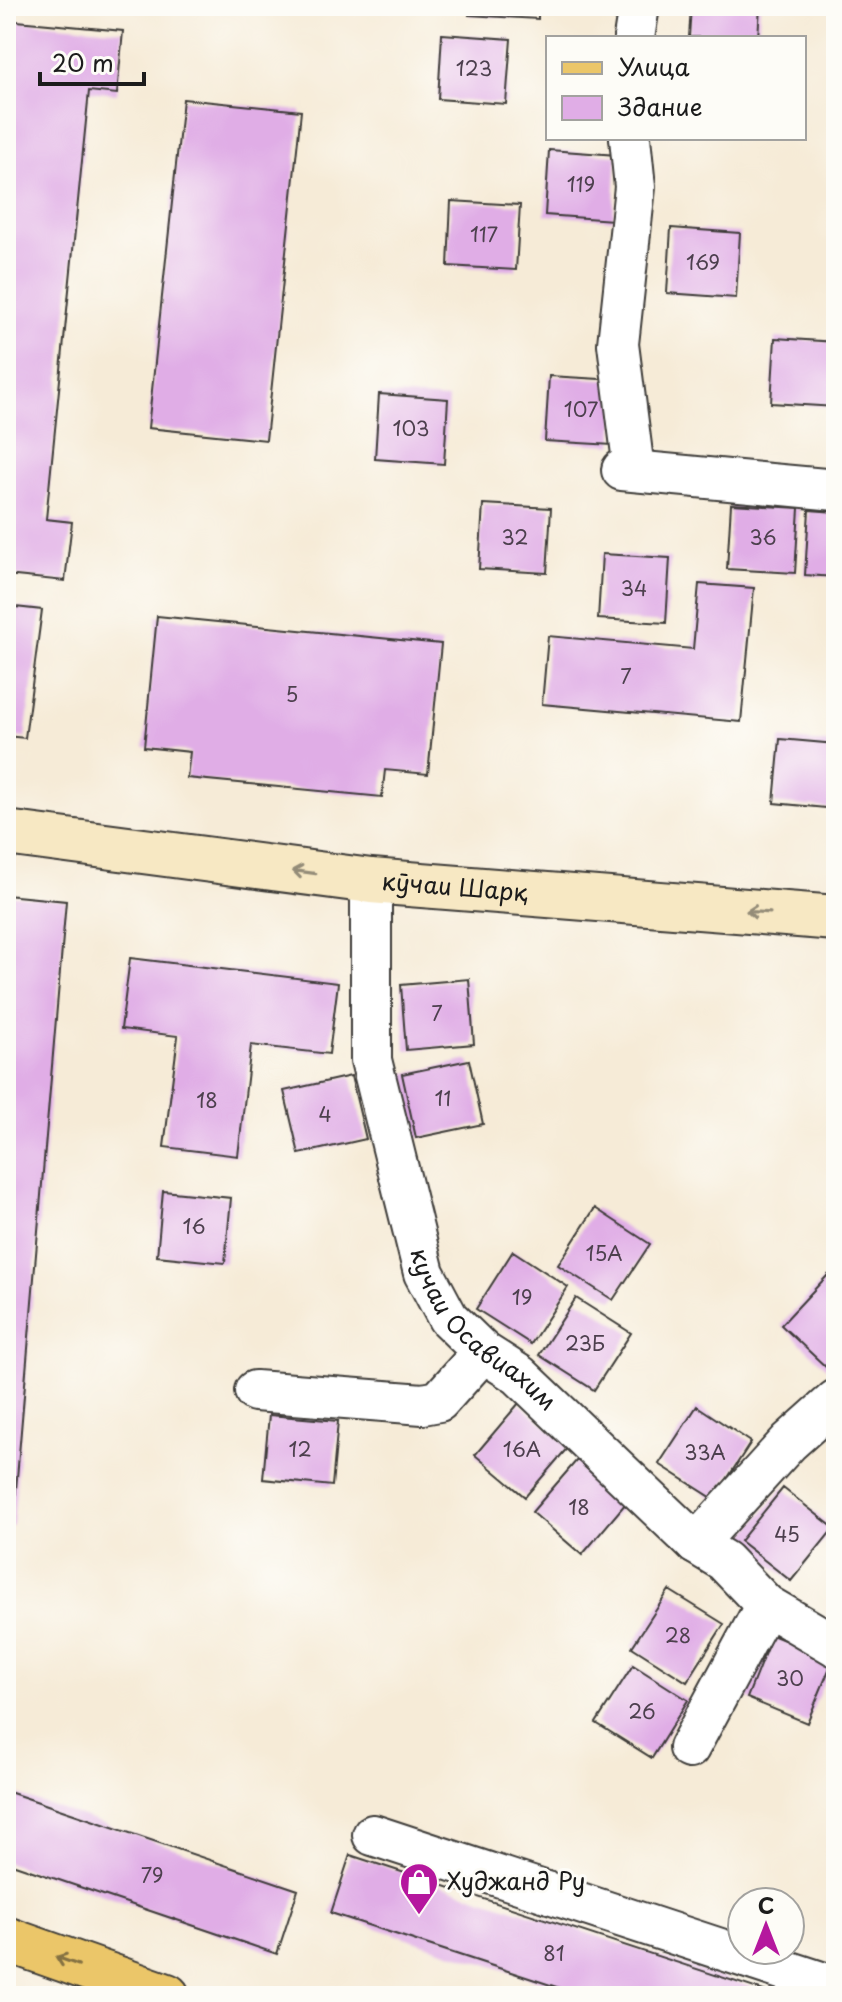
<svg xmlns="http://www.w3.org/2000/svg" width="842" height="2002" viewBox="0 0 842 2002" font-family="'Playpen Sans',sans-serif">
	<style>
		.building { fill: #e0ade6 }
		.lines { fill: none; stroke-linecap: round; stroke-linejoin: round }
		.minor-casing { stroke: #3d3b38; stroke-width: 44 }
		.secondary-casing { stroke: #3d3b38; stroke-width: 48 }
		.primary-casing { stroke: #3d3b38; stroke-width: 48 }
		.minor { stroke: #fff; stroke-width: 40 }
		.secondary { stroke: #f7e8c3; stroke-width: 44 }
		.primary { stroke: #ebc669; stroke-width: 44 }
		.oneway { stroke: #948c78 }
		.oneway2 { stroke: #847142 }
		.labels { text-anchor: middle; stroke-width: 6; stroke-linejoin: round; paint-order: stroke }
		.number-label { font-size: 20px; fill: #4d404e }
		.street-label { font-size: 24px; fill: #1c1c1c; stroke: #fdfcf7 }
		.poi-label { font-size: 24px; fill: #1c1c1c; stroke: #fdfcf7; text-anchor: start }
	</style>
	<rect width="100%" height="100%" fill="#fdfcf7"/>
	<filter id="ink" filterUnits="userSpaceOnUse"><feTurbulence type="fractalNoise" baseFrequency=".0125" numOctaves="2"/><feDisplacementMap in="SourceGraphic" scale="16" xChannelSelector="R" yChannelSelector="G"/><feConvolveMatrix kernelMatrix="1 2 1 2 8 2 1 2 1" color-interpolation-filters="sRGB"/></filter>
	<filter id="wash" filterUnits="userSpaceOnUse"><feTurbulence type="fractalNoise" baseFrequency=".006" numOctaves="4" result="noise"/><feDisplacementMap in="SourceGraphic" scale="32" xChannelSelector="R" yChannelSelector="G"/><feGaussianBlur stdDeviation="1.8" result="paint"/><feColorMatrix in="noise" values="0 0 0 0 0 0 0 0 0 0 0 0 0 0 0 0 0 1.4 0 .05"/><feComposite in="paint" operator="in"/></filter>
	<g filter="url(#wash)">
		<rect width="100%" height="100%" fill="#f6ebd7"/>
		<g id="blocks">
			<path class="building" d="M470,6H538V19L469,15Z
				M691,6H760L758,38L689,37Z
				M6,20L123,31L117,94L89,91L46,519L72,522L65,581L6,575Z
				M442,34L511,39L506,104L438,99Z
				M183,99L301,111L266,440L148,428Z
				M834,115H836V166L831,165Z
				M549,150L617,155L613,220L545,215Z
				M451,201L520,205L516,270L448,266Z
				M671,228L740,233L736,298L667,293Z
				M775,338L836,342V407L771,403Z
				M549,376L617,380L613,445L545,441Z
				M379,394L448,399L444,464L375,459Z
				M483,504L551,508L547,573L479,569Z
				M731,504L799,508L795,573L727,569Z
				M809,510L836,512V577L805,575Z
				M602,554L670,558L666,623L598,619Z
				M699,584L754,588L741,722L542,704L548,636L693,649Z
				M6,606L42,610L25,738L6,736Z
				M157,616L441,644L428,774L385,770L382,797L187,778L190,752L144,747Z
				M780,739L836,744V809L774,803Z
				M6,895L66,901L13,1525L6,1530Z
				M130,958L338,983L329,1054L251,1045L238,1156L164,1147L178,1036L121,1029Z
				M469,979L474,1044L406,1050L401,985Z
				M469,1060L483,1124L416,1138L402,1074Z
				M351,1076L366,1139L299,1154L284,1091Z
				M163,1191L231,1198L225,1263L157,1256Z
				M595,1208L650,1244L613,1300L558,1265Z
				M513,1251L568,1287L531,1344L476,1309Z
				M828,1275L836,1282V1361L828,1369L781,1325Z
				M576,1298L631,1333L594,1390L539,1355Z
				M519,1403L569,1446L525,1497L475,1455Z
				M697,1406L751,1442L714,1499L659,1464Z
				M269,1415L338,1421L332,1486L263,1479Z
				M577,1460L626,1503L582,1555L532,1512Z
				M783,1488L834,1528L791,1581L740,1541Z
				M669,1590L724,1624L687,1682L632,1647Z
				M772,1635L833,1660L807,1723L747,1698Z
				M633,1665L688,1700L652,1758L596,1723Z
				M6,1791L298,1890L277,1954L6,1862Z
				M350,1855L776,1995V1996H584L331,1913Z"/>
		</g>
	</g>
	<g filter="url(#ink)">
		<use href="#blocks" fill-opacity="0" stroke="#3d3b38" stroke-width="2"/>
		<g class="lines">
			<defs>
				<g id="minor">
					<path d="M634,38L639,6"/>
					<path d="M630,138L635,187L618,344L634,470"/>
					<path d="M622,470L836,490"/>
					<path id="s1" d="M371,881V1060L424,1273L448,1318L483,1352L519,1375L696,1544L724,1561L766,1605L836,1646"/>
					<path d="M255,1391L423,1404L439,1401L483,1352"/>
					<path d="M696,1544L789,1442L836,1400"/>
					<path d="M689,1748L766,1605"/>
					<path d="M373,1835L836,1987"/>
				</g>
				<g id="secondary">
					<path id="s2" d="M6,833L371,881L836,918"/>
				</g>
				<path id="primary" d="M6,1939L167,1996"/>
			</defs>
			<use href="#minor" class="minor-casing"/>
			<use href="#secondary" class="secondary-casing"/>
			<use href="#primary" class="primary-casing"/>
			<use href="#minor" class="minor"/>
			<use href="#secondary" class="secondary"/>
			<use href="#primary" class="primary"/>
		</g>
		<defs><path id="oneway-shaft" d="M-6 0H5M1.5-3L5.5 0L1.5 3" fill="none" stroke-width="1.6" stroke-linecap="round" stroke-linejoin="round" transform="scale(2)"/></defs>
		<g class="oneway">
			<use href="#oneway-shaft" transform="translate(304 872) rotate(-172)"/>
			<use href="#oneway-shaft" transform="translate(758 912) rotate(-176)"/>
		</g>
		<use class="oneway2" href="#oneway-shaft" transform="translate(67 1961) rotate(-160)"/>
	</g>
	<defs>
		<symbol id="shop-pin" viewBox="-11 -11 22 30"><path d="M0 17L-7.5 6A9.5 9.5 0 1 1 7.5 6Z" fill="#b5179e" stroke="#fdfcf7"/><path d="M-5-2.5h2.3a2.7 3.5 0 0 1 5.4 0H5L5.5 6h-11ZM-1.5-2.5h3a1.5 2.3 0 0 0-3 0Z" fill="#fff"/></symbol>
	</defs>
	<g fill-rule="evenodd">
		<use href="#shop-pin" x="397" y="1860" width="44" height="60"/>
	</g>
	<g class="labels">
		<g class="number-label">
			<text x="474" y="76">123</text>
			<text x="581" y="192">119</text>
			<text x="484" y="242">117</text>
			<text x="703" y="270">169</text>
			<text x="581" y="417">107</text>
			<text x="411" y="436">103</text>
			<text x="515" y="545">32</text>
			<text x="763" y="545">36</text>
			<text x="634" y="596">34</text>
			<text x="626" y="684">7</text>
			<text x="292" y="702">5</text>
			<text x="437" y="1021">7</text>
			<text x="443" y="1106">11</text>
			<text x="207" y="1108">18</text>
			<text x="325" y="1122">4</text>
			<text x="194" y="1234">16</text>
			<text x="604" y="1261">15А</text>
			<text x="522" y="1305">19</text>
			<text x="585" y="1351">23Б</text>
			<text x="300" y="1457">12</text>
			<text x="522" y="1457">16А</text>
			<text x="705" y="1460">33А</text>
			<text x="579" y="1515">18</text>
			<text x="787" y="1542">45</text>
			<text x="678" y="1643">28</text>
			<text x="790" y="1686">30</text>
			<text x="642" y="1719">26</text>
			<text x="152" y="1883">79</text>
			<text x="554" y="1961">81</text>
		</g>
		<g class="street-label">
			<text dy="8" stroke="none"><textPath href="#s2" startOffset="452">кӯчаи Шарқ</textPath></text>
			<text dy="8" stroke="none"><textPath href="#s1" startOffset="480">кучаи Осавиахим</textPath></text>
		</g>
		<g class="poi-label">
			<text x="447" y="1890">Худжанд Ру</text>
		</g>
	</g>
	<rect width="842" height="2002" fill="none" stroke="#fdfcf7" stroke-width="32"/>
	<rect x="546" y="36" width="260" height="104" fill="#fdfcf7" stroke="#a3a29f" stroke-width="2"/>
	<rect x="562" y="62" width="40" height="12" fill="#ebc669" stroke="#a3a29f" stroke-width="2"/>
	<text x="618" y="76" font-size="24" fill="#1c1c1c">Улица</text>
	<rect x="562" y="96" width="40" height="24" fill="#e0ade6" stroke="#a3a29f" stroke-width="2"/>
	<text x="618" y="116" font-size="24" fill="#1c1c1c">Здание</text>
	<g transform="translate(766 1926)"><circle r="38" fill="#fdfcf7" stroke="#a3a29f" stroke-width="2"/>
	<path d="M0-6L14 30L0 20L-14 30Z" fill="#b5179e"/>
	<text y="-12" font-size="22" font-weight="bold" text-anchor="middle" fill="#1c1c1c">С</text>
	</g>
	<path d="M40 72v12h104v-12" fill="none" stroke="#1c1c1c" stroke-width="4"/>
	<text x="52" y="72" font-size="24" fill="#1c1c1c" stroke="#fdfcf7" stroke-width="6" paint-order="stroke">20 m</text>
</svg>
